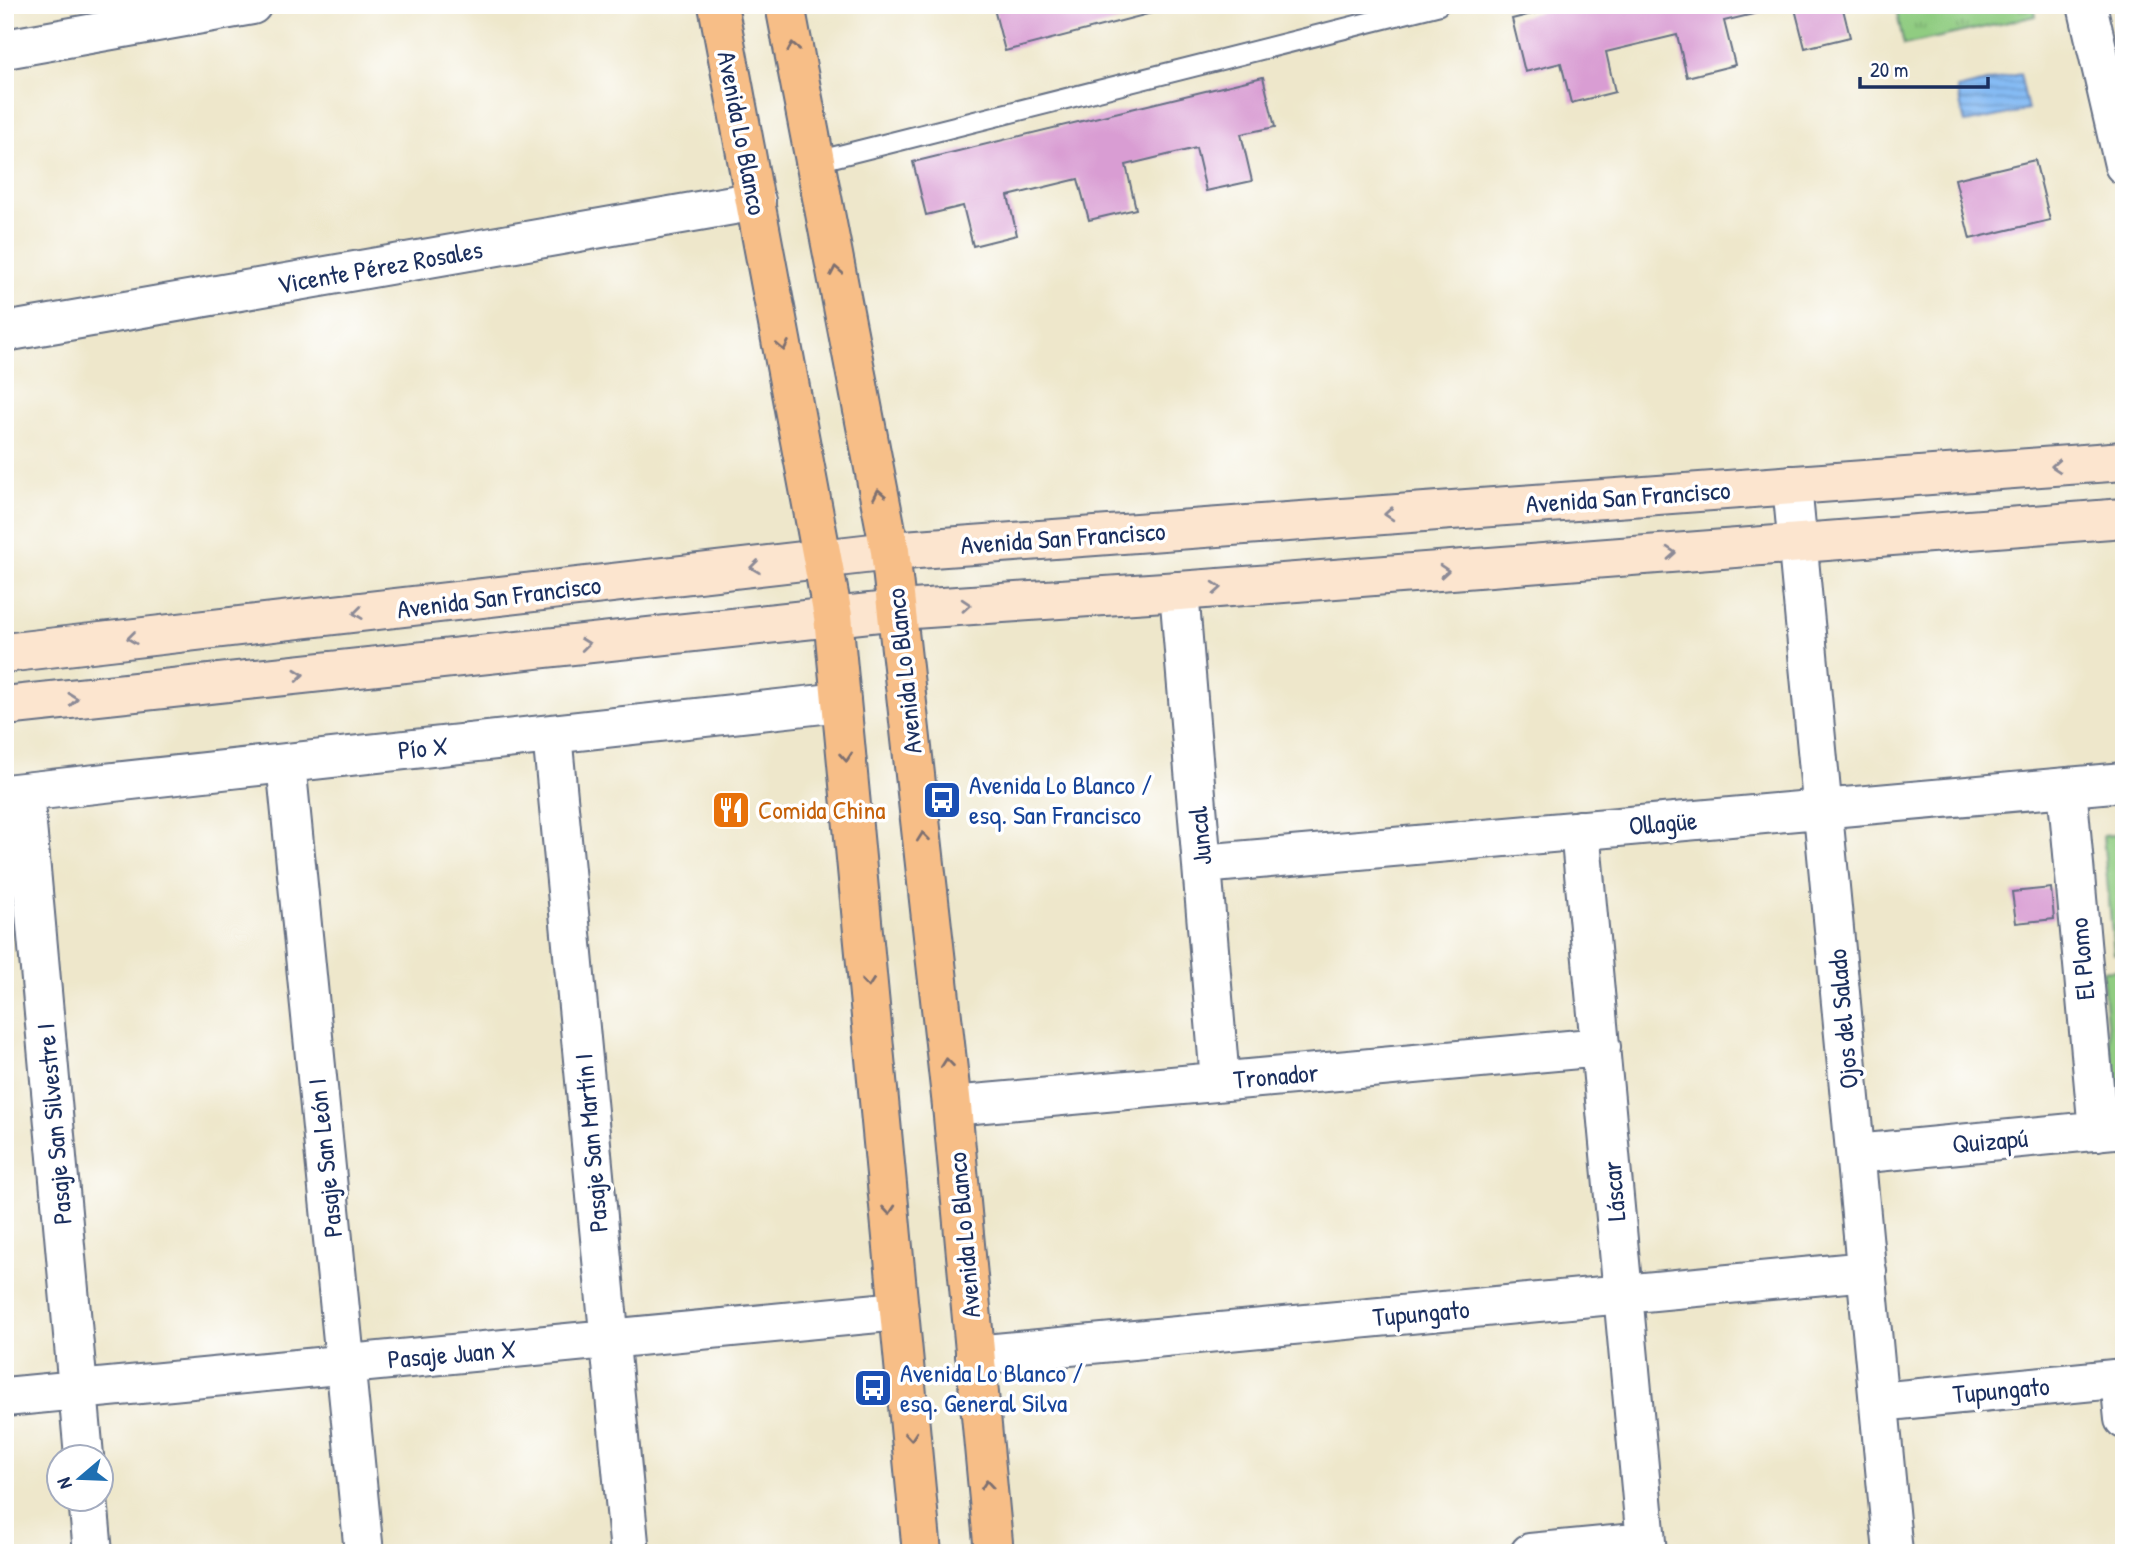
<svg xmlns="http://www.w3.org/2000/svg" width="2129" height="1558" viewBox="0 0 2129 1558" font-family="'Patrick Hand',sans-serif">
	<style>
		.grass { fill: url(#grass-tufts); stroke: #567e70; stroke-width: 2 }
		.park { fill: #90cc81; stroke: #567e70; stroke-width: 2 }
		.water { fill: url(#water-rules); stroke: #5075a9; stroke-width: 2 }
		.building { fill: #d99dd3 }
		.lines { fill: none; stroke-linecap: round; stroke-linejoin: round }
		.lane-casing { stroke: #656f84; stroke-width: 23 }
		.street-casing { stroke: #656f84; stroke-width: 42 }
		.secondary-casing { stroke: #656f84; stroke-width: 42 }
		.primary-casing { stroke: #656f84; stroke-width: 42 }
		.lane { stroke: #fff; stroke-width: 19 }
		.street { stroke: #fff; stroke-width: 38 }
		.secondary { stroke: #fce5cf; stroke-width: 38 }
		.primary { stroke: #f7be87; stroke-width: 38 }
		.oneway { stroke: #7e6f70 }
		.oneway2 { stroke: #8c8a96 }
		.labels { text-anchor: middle; stroke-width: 7; stroke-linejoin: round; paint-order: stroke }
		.street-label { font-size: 26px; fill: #1b2f5e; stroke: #fff }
		.transit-label { font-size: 26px; fill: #164399; stroke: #fff; text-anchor: start }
		.food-label { font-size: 26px; fill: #c56008; stroke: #fff; text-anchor: start }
	</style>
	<defs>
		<pattern id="grass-tufts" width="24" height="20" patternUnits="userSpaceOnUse" patternTransform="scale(1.75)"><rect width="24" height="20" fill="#90cc81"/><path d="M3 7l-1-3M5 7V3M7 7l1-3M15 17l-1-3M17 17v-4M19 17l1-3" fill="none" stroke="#75a66d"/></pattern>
		<pattern id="water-rules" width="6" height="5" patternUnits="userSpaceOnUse" patternTransform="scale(1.75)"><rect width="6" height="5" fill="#85bbf4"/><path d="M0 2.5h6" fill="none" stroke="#6c98c9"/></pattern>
	</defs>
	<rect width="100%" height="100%" fill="#fff"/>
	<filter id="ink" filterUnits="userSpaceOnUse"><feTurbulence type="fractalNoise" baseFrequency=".0143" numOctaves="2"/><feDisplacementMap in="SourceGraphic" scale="14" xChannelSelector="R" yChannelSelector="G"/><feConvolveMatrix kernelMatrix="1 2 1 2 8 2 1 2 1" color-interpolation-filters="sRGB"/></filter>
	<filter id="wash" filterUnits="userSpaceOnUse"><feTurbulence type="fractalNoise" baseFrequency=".00686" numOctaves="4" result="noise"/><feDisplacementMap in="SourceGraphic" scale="28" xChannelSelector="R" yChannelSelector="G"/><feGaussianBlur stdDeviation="1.57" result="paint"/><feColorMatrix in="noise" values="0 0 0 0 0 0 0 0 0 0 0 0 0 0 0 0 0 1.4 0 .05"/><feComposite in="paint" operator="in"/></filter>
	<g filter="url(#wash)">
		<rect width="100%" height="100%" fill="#eee7cb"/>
		<path class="grass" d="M1895,5H2034L2036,16L1904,45Z"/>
		<path class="park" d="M2124,834V953L2114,954L2103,836Z
			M2124,969V1113L2116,1114L2102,971Z"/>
		<path class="water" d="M2020,74L2028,110L1965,123L1957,89Z"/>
		<g id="blocks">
			<path class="building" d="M993,5H1179V6L1005,51Z
				M1567,5H1787V6L1724,21L1735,65L1687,77L1677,35L1606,52L1615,92L1571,103L1561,63L1525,72L1512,19Z
				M1794,5H1842L1850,37L1805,48Z
				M1263,77L1275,127L1241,134L1252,181L1206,191L1196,148L1126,165L1136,209L1089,220L1078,179L1008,196L1017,235L973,246L963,206L926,215L913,162Z
				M2035,160L2050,220L1970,239L1955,179Z
				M2051,888L2054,919L2016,923L2012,892Z"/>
		</g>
	</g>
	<g filter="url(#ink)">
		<use href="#blocks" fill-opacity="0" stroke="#656f84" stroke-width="2"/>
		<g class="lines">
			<defs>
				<path id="lane" d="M814,162L1438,5"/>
				<path id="street" d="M2087,5L2124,165
					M5,49L252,5
					M5,332L756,201
					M1792,485L1893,1553
					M1179,591L1220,1081
					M552,734L630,1553
					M286,763L364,1553
					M2067,787L2098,1131
					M24,792L84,1456
					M5,794L841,702
					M1580,830L1647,1553
					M1202,864L2124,782
					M952,1106L1601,1047
					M1856,1154L2124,1128
					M975,1355L1867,1271
					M2120,1379L2124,1419
					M5,1397L899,1311
					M1879,1402L2124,1378
					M88,1498L93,1553
					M1530,1553L1646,1542"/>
				<path id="secondary" d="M5,653L890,551L2124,461
					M5,706L898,610L1179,591L2124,518"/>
				<path id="primary" d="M718,5L833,616L922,1553
					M785,5L890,551L952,1106L994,1553"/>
			</defs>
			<use href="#lane" class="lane-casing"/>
			<use href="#street" class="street-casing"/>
			<use href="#secondary" class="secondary-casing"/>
			<use href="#primary" class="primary-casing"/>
			<use href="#lane" class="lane"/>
			<use href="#street" class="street"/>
			<use href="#secondary" class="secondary"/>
			<use href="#primary" class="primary"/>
		</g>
		<defs><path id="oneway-chevron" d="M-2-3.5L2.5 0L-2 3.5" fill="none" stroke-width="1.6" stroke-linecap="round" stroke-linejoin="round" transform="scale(1.75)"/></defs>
		<g class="oneway">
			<use href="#oneway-chevron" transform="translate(793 47) rotate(-100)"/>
			<use href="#oneway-chevron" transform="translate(836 271) rotate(-101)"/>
			<use href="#oneway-chevron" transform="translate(783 346) rotate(79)"/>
			<use href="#oneway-chevron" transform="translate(879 494) rotate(-101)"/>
			<use href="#oneway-chevron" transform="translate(846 757) rotate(85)"/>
			<use href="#oneway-chevron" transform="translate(923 837) rotate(-96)"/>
			<use href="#oneway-chevron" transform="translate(868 983) rotate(85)"/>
			<use href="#oneway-chevron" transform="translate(947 1063) rotate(-96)"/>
			<use href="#oneway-chevron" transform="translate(889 1210) rotate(85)"/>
			<use href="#oneway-chevron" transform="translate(911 1436) rotate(85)"/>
			<use href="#oneway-chevron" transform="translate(987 1485) rotate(-95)"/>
		</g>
		<g class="oneway2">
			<use href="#oneway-chevron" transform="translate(2056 466) rotate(176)"/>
			<use href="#oneway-chevron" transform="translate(1389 514) rotate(176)"/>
			<use href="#oneway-chevron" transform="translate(1671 553) rotate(-4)"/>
			<use href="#oneway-chevron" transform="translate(755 567) rotate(173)"/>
			<use href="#oneway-chevron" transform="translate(1444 571) rotate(-4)"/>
			<use href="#oneway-chevron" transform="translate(1217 588) rotate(-4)"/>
			<use href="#oneway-chevron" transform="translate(966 605) rotate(-4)"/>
			<use href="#oneway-chevron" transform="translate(358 613) rotate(173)"/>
			<use href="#oneway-chevron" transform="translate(132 638) rotate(173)"/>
			<use href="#oneway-chevron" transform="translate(585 644) rotate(-6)"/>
			<use href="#oneway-chevron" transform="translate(299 675) rotate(-6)"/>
			<use href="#oneway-chevron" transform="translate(73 699) rotate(-6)"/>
		</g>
	</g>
	<defs>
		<symbol id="bus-square" viewBox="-11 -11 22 22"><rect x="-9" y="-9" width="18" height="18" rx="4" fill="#1a4fb4" stroke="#fff"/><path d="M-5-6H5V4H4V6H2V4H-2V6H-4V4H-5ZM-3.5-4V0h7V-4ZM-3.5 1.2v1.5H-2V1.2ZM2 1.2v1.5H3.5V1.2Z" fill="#fff"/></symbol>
		<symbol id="restaurant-square" viewBox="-11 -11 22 22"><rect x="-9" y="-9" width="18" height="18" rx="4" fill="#e8710a" stroke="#fff"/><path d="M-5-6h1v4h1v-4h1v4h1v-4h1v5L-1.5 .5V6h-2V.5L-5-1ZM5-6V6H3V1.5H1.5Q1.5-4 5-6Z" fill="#fff"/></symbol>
	</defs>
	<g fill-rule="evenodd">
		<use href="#bus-square" x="920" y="778" width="44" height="44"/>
		<use href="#restaurant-square" x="709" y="788" width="44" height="44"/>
		<use href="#bus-square" x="851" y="1366" width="44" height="44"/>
	</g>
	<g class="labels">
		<g class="street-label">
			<text transform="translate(742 133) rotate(79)" y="9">Avenida Lo Blanco</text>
			<text transform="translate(380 267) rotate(-10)" y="9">Vicente Pérez Rosales</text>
			<text transform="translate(1628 497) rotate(-4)" y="9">Avenida San Francisco</text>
			<text transform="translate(1063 538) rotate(-4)" y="9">Avenida San Francisco</text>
			<text transform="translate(499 597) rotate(-7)" y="9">Avenida San Francisco</text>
			<text transform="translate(904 671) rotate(-96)" y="9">Avenida Lo Blanco</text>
			<text transform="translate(423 748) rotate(-6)" y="9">Pío X</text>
			<text transform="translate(1663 823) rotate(-5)" y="9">Ollagüe</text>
			<text transform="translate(1200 836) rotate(-95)" y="9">Juncal</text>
			<text transform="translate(2082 959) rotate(-95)" y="9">El Plomo</text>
			<text transform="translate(1843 1019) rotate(-95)" y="9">Ojos del Salado</text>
			<text transform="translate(1276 1076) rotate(-5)" y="9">Tronador</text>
			<text transform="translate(54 1124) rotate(-95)" y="9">Pasaje San Silvestre I</text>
			<text transform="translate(1990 1141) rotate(-5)" y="9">Quizapú</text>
			<text transform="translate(591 1143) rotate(-95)" y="9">Pasaje San Martín I</text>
			<text transform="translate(325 1158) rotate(-96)" y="9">Pasaje San León I</text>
			<text transform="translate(1614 1191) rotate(-95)" y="9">Láscar</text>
			<text transform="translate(964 1235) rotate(-95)" y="9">Avenida Lo Blanco</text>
			<text transform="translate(1421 1313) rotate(-5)" y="9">Tupungato</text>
			<text transform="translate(452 1354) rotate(-5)" y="9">Pasaje Juan X</text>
			<text transform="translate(2001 1390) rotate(-5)" y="9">Tupungato</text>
		</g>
		<g class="transit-label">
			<text x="969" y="794">Avenida Lo Blanco /<tspan x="969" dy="30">esq. San Francisco</tspan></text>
			<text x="900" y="1382">Avenida Lo Blanco /<tspan x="900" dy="30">esq. General Silva</tspan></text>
		</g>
		<g class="food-label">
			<text x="758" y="819">Comida China</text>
		</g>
	</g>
	<rect width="2129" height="1558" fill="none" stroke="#fff" stroke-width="28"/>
	<g transform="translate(80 1478) rotate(251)"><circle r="33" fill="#ffffff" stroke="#a4acbf" stroke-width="2"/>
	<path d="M0-5L12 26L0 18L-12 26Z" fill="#1f6fb2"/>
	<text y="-10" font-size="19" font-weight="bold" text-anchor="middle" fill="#1b2f5e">N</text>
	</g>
	<path d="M1860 77v10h128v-10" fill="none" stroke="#1b2f5e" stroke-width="3.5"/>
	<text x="1870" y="77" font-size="21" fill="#1b2f5e" stroke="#ffffff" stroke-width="5" paint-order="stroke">20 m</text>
</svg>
